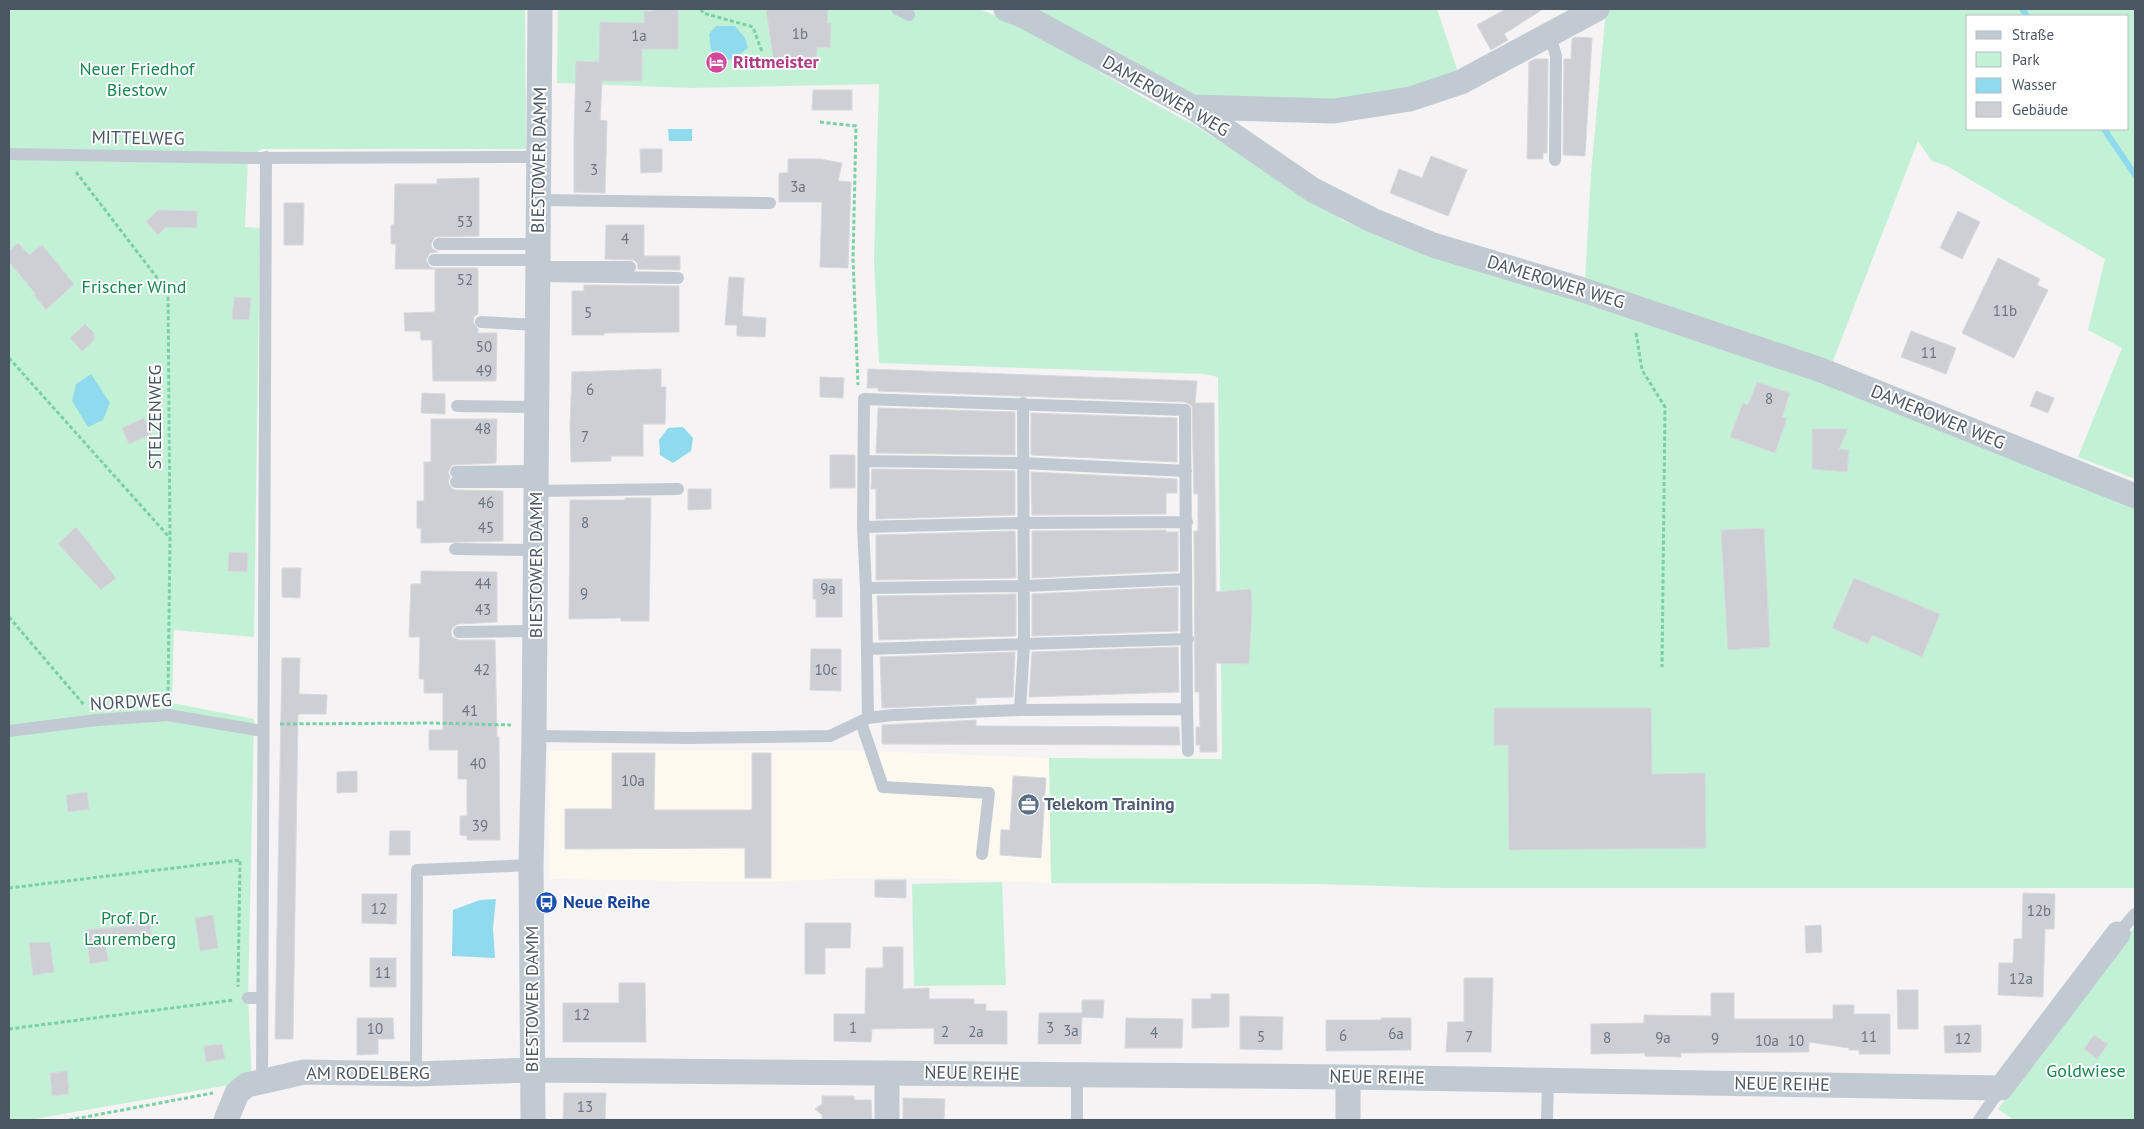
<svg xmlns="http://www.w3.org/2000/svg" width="2144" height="1129" viewBox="0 0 2144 1129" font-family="'PT Sans',sans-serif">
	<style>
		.commercial { fill: #fdf9ef }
		.green { fill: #c3f1d5; fill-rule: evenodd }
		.water { fill: #90daee }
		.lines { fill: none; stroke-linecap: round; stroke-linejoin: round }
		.stream { stroke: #90daee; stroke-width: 6 }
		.building { fill: #cdcfd5; stroke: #d7d9de }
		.path { stroke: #7ad0a6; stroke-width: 3; stroke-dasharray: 4 2.5; stroke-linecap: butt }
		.lane { stroke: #c1cad2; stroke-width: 12 }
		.street { stroke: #c1cad2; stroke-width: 25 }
		.labels { text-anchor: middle; stroke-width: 4; stroke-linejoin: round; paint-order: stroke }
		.number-label { font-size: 15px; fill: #6b747e }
		.hotel-label { font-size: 18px; font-weight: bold; fill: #b23c85; stroke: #fff; text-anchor: start }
		.park-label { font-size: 18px; fill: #17864f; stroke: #fff }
		.street-label { font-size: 18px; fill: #4a5661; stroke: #fff }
		.service-label { font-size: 18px; font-weight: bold; fill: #4e5e75; stroke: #fff; text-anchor: start }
		.transit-label { font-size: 18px; font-weight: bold; fill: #164399; stroke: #fff; text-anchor: start }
	</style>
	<rect width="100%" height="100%" fill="#f5f3f3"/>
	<path class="commercial" d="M848,750L1049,758L1051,883L893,877L757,882L549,879V751Z"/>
	<path class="green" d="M9,9H525L526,149H262L248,158L245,227L260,228L254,637L174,630L172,703L254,719L248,998L252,1081L29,1120H9Z
		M558,9H979L1020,25L1151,102L1194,125L1344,221L1429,256L1645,321L1818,378L2135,506V888H1444L1320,884L1051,883L1049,758L1222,759L1218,377L1204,374L879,363L874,260L879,84L691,88L557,83Z
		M1020,9H1437L1458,72L1410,91L1336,103L1198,96Z
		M1606,9H2135V479L2078,457L2122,348L2088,330L2105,259L1947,166L1932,161L1918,141L1831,366L1585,281L1591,174ZM1968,16H2128V129H1968Z
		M1002,882L1006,985L914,986L912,884Z
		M2135,926V1120H2014L1998,1109Z"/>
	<path class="water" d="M716,26H735L745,38L748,48L734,59L723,60L711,50L709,34Z
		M668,129H692V141H669Z
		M91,374L110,403L103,420L88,427L72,401L76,384Z
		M683,427L693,438L691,451L673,463L660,455L659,440L668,428Z
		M496,899L493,928L495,958L452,956L453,910L480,900Z"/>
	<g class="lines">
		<path class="stream" d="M2022,9L2027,16
			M2104,129L2135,175"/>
	</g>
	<path class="building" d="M652,9H678V49H642V81H602L600,120L607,121L605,193L574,192V137L576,61L599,62L600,22L644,23V11H652Z
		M766,9H828L827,23H831L830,48L817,47L816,64L774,62Z
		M1506,9H1543L1504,34L1508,40L1491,50L1477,25Z
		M1575,37L1592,38L1585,156L1563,155L1564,59H1571L1572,39Z
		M1535,59H1548L1547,153H1543V159H1527L1529,62Z
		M813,90H852V110H812Z
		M640,149H662V172L641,173Z
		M1431,156L1467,170L1448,216L1390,193L1399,169L1422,178Z
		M788,159H820L842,163L838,181L851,182L848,268L820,267L822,202H779V173H788Z
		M479,178V236L435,237L431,244L432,248L438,252L430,253L426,260L430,267L434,268H478V314L474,317L473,322L478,329V333H497L496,381H433L432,340H421L420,331H405L404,313L435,312V269H395L396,244H391V225H394L395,184H437V179Z
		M284,203H304L303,245H284Z
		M158,210L197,211V228L166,227L158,235L146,222Z
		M1958,211L1980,222L1962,259L1940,248Z
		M606,225H644V256H680V270L638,269L637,263L634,260L605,259Z
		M18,243L29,255L42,245L74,284L46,310L34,295L36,294L9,262V251Z
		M1998,258L2040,279L2037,285L2048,290L2014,358L1962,333Z
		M729,277L744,278L742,316L766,318L765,337L737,336V325H725Z
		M584,285L679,286V332L604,333V335H572V291H584Z
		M234,297L251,298L249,320L232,319Z
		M85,324L94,333V340L82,351L70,338Z
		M1911,331L1956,348L1946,374L1901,357Z
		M661,369V387H666L665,424H643V456H611V461L571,462L570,426L572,372Z
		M868,369L1197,381L1195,403H1214L1216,592L1251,589L1252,609L1249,664L1216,663L1217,752H1200V745H1196V727H1200L1199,692H1195L1194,531H1198V494H1194L1192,406L1185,402L878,391V388H867Z
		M820,377L844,378L843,398L820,397Z
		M1757,382L1790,393L1782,417L1787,418L1775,453L1730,437L1743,403L1748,405Z
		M2036,391L2054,398L2048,413L2030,406Z
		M422,393L445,394V414L421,413Z
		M878,408L1015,412V455L876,453Z
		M1031,413L1177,418V462L1031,455Z
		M144,418L151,434L129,444L122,428Z
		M431,419H497L496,463L452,465L448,472L450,477L448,482L452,489L456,490L503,491V541L421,543V528H417V501H424V462H431Z
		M1812,429H1848L1839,449L1849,450L1847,472L1812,469Z
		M830,455H855V488H830Z
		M872,469L1015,471V515L876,519V489H871Z
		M1031,472L1177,479V493H1166V514L1032,515Z
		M688,489H711V509L688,510Z
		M625,498H651L649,621H621V618L569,619L570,500H625Z
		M76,527L116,578L101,590L58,544Z
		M1764,528L1770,647L1728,650L1721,530Z
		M1166,530V532H1178V571L1032,578V531Z
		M1015,531L1016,578L876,580V535Z
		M229,552L248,553L247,572L228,571Z
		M282,568H301L300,598L282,597Z
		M421,571L497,572V622L458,624L452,628L451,632L452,637L459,640H495L497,737H499L500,840H467V836L460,835V816H467V779H458V750H429V730H443V693H424V679H419L420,637H409L411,584H421Z
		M1854,578L1940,614L1922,657L1872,635L1868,644L1832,628Z
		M813,579H842V617H816V599H813Z
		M1178,587V631L1032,636V594Z
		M1016,594V636L879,640L877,596Z
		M1178,647L1179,692L1029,697L1032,652Z
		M811,649H841V691L810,690Z
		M1015,652L1013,697L976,698V704L882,708L880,657Z
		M282,658H300L299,694L327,695L326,714H298L293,1039H275Z
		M1494,708H1651L1652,774L1705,773L1706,848L1509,850L1508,745H1494Z
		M976,720V726L1179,727L1180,745L882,744V725Z
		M612,753H655L654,810H752V753H771V878H745V848L565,849V809H612Z
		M357,771V792L337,793V772Z
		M1013,776L1046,778L1041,858L1000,855L1001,830H1010Z
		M87,792L89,809L68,812L66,795Z
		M390,831H410V855H389Z
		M875,880H906V898L875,897Z
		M2023,893L2055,894L2054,929H2045L2043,997L1998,995L1999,963H2013L2014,939H2022Z
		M362,894H397L396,924L362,923Z
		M213,915L218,948L200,951L195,918Z
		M150,920L152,942L106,946L108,961L90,964L86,930L131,926L130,922Z
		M805,923H851L850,948H825V974H805Z
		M1821,925L1822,952L1806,953L1805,926Z
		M50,942L54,972L33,975L29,943Z
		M883,947H903V989L929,988V999H974V1004H986V1011H1007V1044H934V1028L872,1029L871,1042L834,1041V1014H865L866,968H883Z
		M370,958H396V987H370Z
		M1464,978H1493L1491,1052H1446L1448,1022H1464Z
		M619,983H645L646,1042H563V1003H619Z
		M1897,990H1918V1029H1898Z
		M1711,993H1734V1019H1833V1005H1854V1014H1890V1054H1859V1050H1849V1048L1809,1042V1052L1681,1053V1057L1645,1056V1053L1591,1054V1024L1644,1023V1015L1711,1016Z
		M1211,994H1229V1027L1192,1028V999H1211Z
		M1082,1000H1104L1103,1018L1082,1017L1081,1044H1038L1039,1013H1082Z
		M1240,1016L1283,1017L1282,1050L1240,1049Z
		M357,1018H393L394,1039H378V1054L357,1055Z
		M1126,1018L1183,1019L1182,1048H1125Z
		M1381,1018H1411V1050L1326,1051V1020H1381Z
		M1981,1025V1052L1945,1053L1944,1026Z
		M2094,1035L2108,1044L2097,1059L2084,1049Z
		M222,1044L225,1059L206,1062L204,1046Z
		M67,1071L69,1094L52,1096L50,1073Z
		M564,1093H606L605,1120H563Z
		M822,1096H854V1100H871L872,1120H822V1115L815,1109L822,1104Z
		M903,1098L945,1099L944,1120H903Z"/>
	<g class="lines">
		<path class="path" d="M701,9L703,13L753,27L762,52
			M820,122L856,126L853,259L858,385
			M76,172L168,292L170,538L168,699
			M1636,333L1642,370L1665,407L1662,667
			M9,358L170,538
			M9,617L85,706
			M280,724L434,723L511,725
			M9,888L240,860L238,987
			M9,1029L234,1000
			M69,1120L213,1093"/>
		<path class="lane" d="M897,9L909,15
			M1550,35L1556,56L1555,160
			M9,154L248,158L539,157
			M538,200L770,203
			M439,244H538
			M434,260H538
			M538,267H630
			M538,276L678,278
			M481,322L538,325
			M457,406L537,407
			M864,461L1023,463L1186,471
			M456,472L536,471
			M456,482H536
			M536,491L678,489
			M863,527L1022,523L1187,522
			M455,549L536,550
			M866,588L1024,586L1186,579
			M459,632L535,631
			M867,649L1188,639
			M1187,709L1188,751
			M1020,710L1024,645L1023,403
			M861,722L883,787L989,793L982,854
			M9,731L97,720L168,715L263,731
			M534,736L688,738L830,736L868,718L893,715L1020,710L1187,709L1185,410L864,399L863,527L866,588L868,718
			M2118,934L2135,914
			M248,998H262
			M416,1074L417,870L531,865
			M262,1080L266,157
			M1077,1120V1074
			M1547,1120L1548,1080
			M1979,1120L2001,1088"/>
		<path class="street" d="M1006,9L1024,16L1192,107L1313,190L1372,220L1433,245L1580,289L1821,370L2135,496
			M1192,107L1334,111L1410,99L1461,82L1597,9
			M226,1120L237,1093L247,1085L304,1072L416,1074L533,1070L1348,1077L2001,1088L2118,934
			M533,1120L531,865L534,736L540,9
			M887,1120V1073
			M1348,1120V1077"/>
	</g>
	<defs>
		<symbol id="hotel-disc" viewBox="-11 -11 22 22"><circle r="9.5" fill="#d1479c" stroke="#fff"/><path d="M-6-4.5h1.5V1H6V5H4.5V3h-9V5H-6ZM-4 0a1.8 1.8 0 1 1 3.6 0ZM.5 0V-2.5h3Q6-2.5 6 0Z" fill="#fff"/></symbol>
		<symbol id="office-disc" viewBox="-11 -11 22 22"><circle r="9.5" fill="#5c6f8a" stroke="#fff"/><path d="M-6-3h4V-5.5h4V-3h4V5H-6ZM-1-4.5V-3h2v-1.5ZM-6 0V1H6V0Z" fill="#fff"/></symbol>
		<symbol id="bus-disc" viewBox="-11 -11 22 22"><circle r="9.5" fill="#1a4fb4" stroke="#fff"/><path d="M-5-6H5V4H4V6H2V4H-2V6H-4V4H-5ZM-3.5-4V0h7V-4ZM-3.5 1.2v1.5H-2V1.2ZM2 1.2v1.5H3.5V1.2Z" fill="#fff"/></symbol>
	</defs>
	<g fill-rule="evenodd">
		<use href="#hotel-disc" x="704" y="50" width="25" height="25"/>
		<use href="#office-disc" x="1016" y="792" width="25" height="25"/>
		<use href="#bus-disc" x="534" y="890" width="25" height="25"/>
	</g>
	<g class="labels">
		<g class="number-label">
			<text x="800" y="39">1b</text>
			<text x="639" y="41">1a</text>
			<text x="588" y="112">2</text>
			<text x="594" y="175">3</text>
			<text x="798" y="192">3a</text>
			<text x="465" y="227">53</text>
			<text x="625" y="244">4</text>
			<text x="465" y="285">52</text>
			<text x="2005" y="316">11b</text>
			<text x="588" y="318">5</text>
			<text x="484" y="352">50</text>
			<text x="1929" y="358">11</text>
			<text x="484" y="376">49</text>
			<text x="590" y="395">6</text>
			<text x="1769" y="404">8</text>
			<text x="483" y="434">48</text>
			<text x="585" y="442">7</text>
			<text x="486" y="508">46</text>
			<text x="585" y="528">8</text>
			<text x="486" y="533">45</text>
			<text x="483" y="589">44</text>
			<text x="828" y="594">9a</text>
			<text x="584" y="599">9</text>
			<text x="483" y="615">43</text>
			<text x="482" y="675">42</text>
			<text x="826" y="675">10c</text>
			<text x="470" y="716">41</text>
			<text x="478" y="769">40</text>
			<text x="633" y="786">10a</text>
			<text x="480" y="831">39</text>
			<text x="379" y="914">12</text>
			<text x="2039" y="916">12b</text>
			<text x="383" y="978">11</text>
			<text x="2021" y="984">12a</text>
			<text x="582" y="1020">12</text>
			<text x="853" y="1033">1</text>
			<text x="1050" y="1033">3</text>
			<text x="375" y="1034">10</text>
			<text x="1071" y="1036">3a</text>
			<text x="945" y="1037">2</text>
			<text x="976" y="1037">2a</text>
			<text x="1154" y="1038">4</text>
			<text x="1396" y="1039">6a</text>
			<text x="1343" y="1041">6</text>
			<text x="1261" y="1042">5</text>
			<text x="1469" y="1042">7</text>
			<text x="1869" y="1042">11</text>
			<text x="1607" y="1043">8</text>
			<text x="1663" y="1043">9a</text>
			<text x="1715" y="1044">9</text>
			<text x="1963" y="1044">12</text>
			<text x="1767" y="1046">10a</text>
			<text x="1796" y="1046">10</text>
			<text x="585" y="1112">13</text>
		</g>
		<g class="hotel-label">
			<text x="733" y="68">Rittmeister</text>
		</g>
		<g class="park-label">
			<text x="137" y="75">Neuer Friedhof<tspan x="137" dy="21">Biestow</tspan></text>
			<text x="134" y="293">Frischer Wind</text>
			<text x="130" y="924">Prof. Dr.<tspan x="130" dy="21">Lauremberg</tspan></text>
			<text x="2086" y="1077">Goldwiese</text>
		</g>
		<g class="street-label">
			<text transform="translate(1166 96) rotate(30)" y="6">DAMEROWER WEG</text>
			<text transform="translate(138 138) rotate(1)" y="6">MITTELWEG</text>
			<text transform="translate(539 160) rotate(-89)" y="6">BIESTOWER DAMM</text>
			<text transform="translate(1556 282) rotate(17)" y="6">DAMEROWER WEG</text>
			<text transform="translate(155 417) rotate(-90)" y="6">STELZENWEG</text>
			<text transform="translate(1938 417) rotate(22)" y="6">DAMEROWER WEG</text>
			<text transform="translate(536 565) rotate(-90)" y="6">BIESTOWER DAMM</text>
			<text transform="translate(131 702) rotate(-3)" y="6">NORDWEG</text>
			<text transform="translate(532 999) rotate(-90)" y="6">BIESTOWER DAMM</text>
			<text x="368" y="1079">AM RODELBERG</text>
			<text transform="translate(972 1073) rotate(1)" y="6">NEUE REIHE</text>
			<text transform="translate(1377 1077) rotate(1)" y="6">NEUE REIHE</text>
			<text transform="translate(1782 1084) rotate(1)" y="6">NEUE REIHE</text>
		</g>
		<g class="service-label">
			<text x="1044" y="810">Telekom Training</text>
		</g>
		<g class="transit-label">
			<text x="563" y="908">Neue Reihe</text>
		</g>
	</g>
	<rect width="2144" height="1129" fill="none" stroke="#4a5661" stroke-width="20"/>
	<rect x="1966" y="15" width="162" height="115" fill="#ffffff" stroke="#b7bbc0"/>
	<rect x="1976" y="31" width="25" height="8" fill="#c1cad2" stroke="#b7bbc0"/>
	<text x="2012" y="40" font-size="15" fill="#4a5661">Straße</text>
	<rect x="1976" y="52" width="25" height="15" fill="#c3f1d5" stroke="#b7bbc0"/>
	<text x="2012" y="65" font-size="15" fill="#4a5661">Park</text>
	<rect x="1976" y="78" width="25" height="15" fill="#90daee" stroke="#b7bbc0"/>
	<text x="2012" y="90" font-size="15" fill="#4a5661">Wasser</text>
	<rect x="1976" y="102" width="25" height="15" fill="#cdcfd5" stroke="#b7bbc0"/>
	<text x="2012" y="115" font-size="15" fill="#4a5661">Gebäude</text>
</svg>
